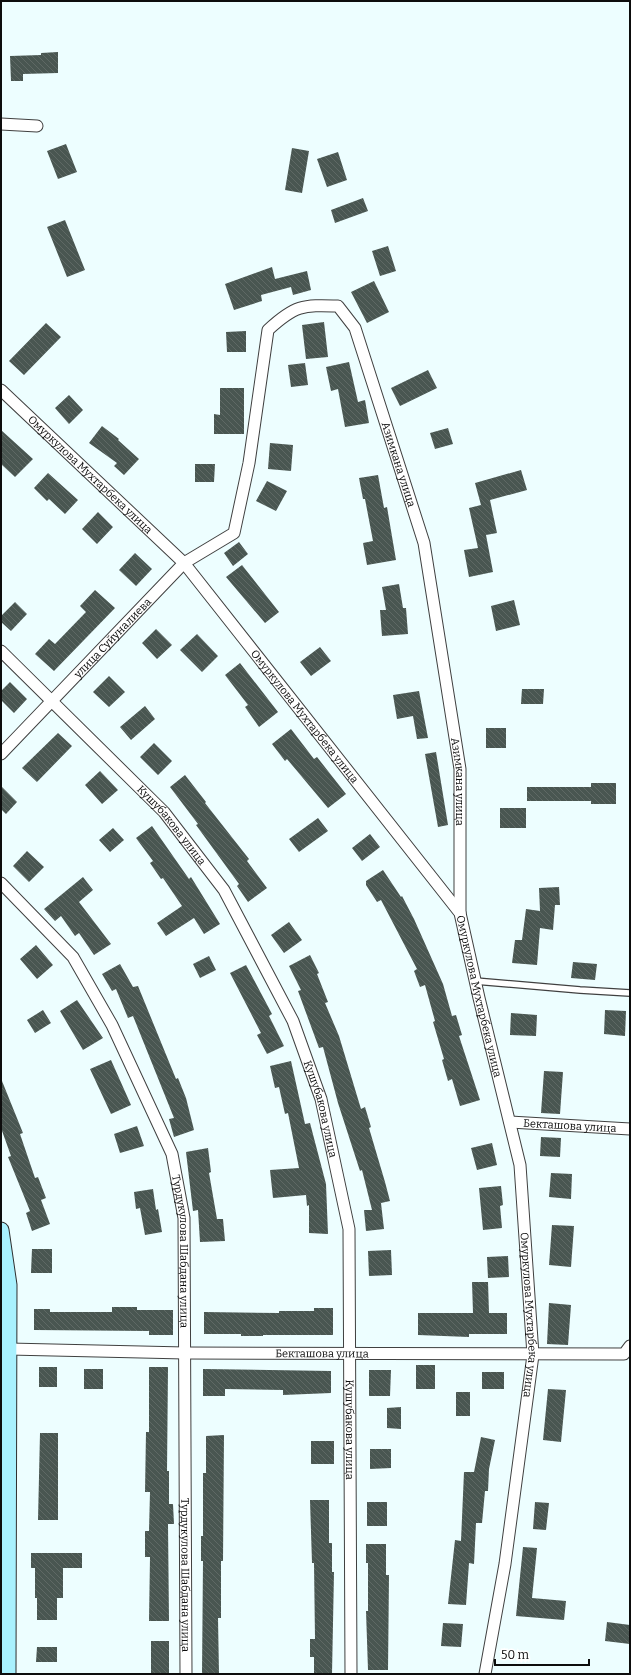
<svg xmlns="http://www.w3.org/2000/svg" width="631" height="1675" viewBox="0 0 631 1675" font-family="Bitter,serif">
	<style>
		.building { fill: url(#building-back-hatch) }
		.lines { fill: none; stroke-linecap: round; stroke-linejoin: round }
		.lane-casing { stroke: #404040; stroke-width: 8 }
		.street-casing { stroke: #404040; stroke-width: 13 }
		.secondary-casing { stroke: #2f2f2f; stroke-width: 17 }
		.lane { stroke: #fff; stroke-width: 5.5 }
		.street { stroke: #fff; stroke-width: 11 }
		.secondary { stroke: #a9f1fe; stroke-width: 15 }
		.labels { text-anchor: middle; stroke-width: 4; stroke-linejoin: round; paint-order: stroke }
		.street-label { font-size: 11px; fill: #0d0d0d; stroke: #fff }
	</style>
	<defs>
		<pattern id="building-back-hatch" width="6" height="6" patternUnits="userSpaceOnUse"><rect width="6" height="6" fill="#495651"/><path d="M-1 5l2 2M0 0l6 6M5-1l2 2" fill="none" stroke="#5f6965"/></pattern>
	</defs>
	<rect width="100%" height="100%" fill="#edfeff"/>
	<path class="building" d="M58,52V73L23,74V81H11L10,56L41,55V53Z
		M66,144L77,172L58,179L47,151Z
		M292,148L309,151L302,193L285,190Z
		M338,152L347,180L327,187L317,159Z
		M363,198L368,211L335,223L331,210Z
		M65,220L85,270L67,277L47,227Z
		M388,246L396,271L380,276L372,251Z
		M272,267L275,279L307,271L311,290L293,295L291,287L261,295L262,301L234,310L225,284Z
		M374,281L389,312L367,323L351,292Z
		M324,322L328,357L306,359L302,325Z
		M46,323L61,337L24,375L9,361Z
		M246,331V352H227L226,332Z
		M349,362L358,402L365,400L369,423L345,427L338,389L331,391L326,367Z
		M305,363L308,385L291,387L288,365Z
		M428,370L437,388L400,406L391,388Z
		M220,388H244V434H214V414L220,415Z
		M69,395L83,410L69,424L55,408Z
		M102,426L119,439L118,440L139,459L124,475L114,466L117,463L89,443Z
		M448,428L453,444L435,449L430,433Z
		M1,430L33,459L15,477L1,464Z
		M270,443L293,445L291,471L268,469Z
		M195,464H215L214,482H195Z
		M521,470L527,490L490,500L497,533L486,535L493,572L469,577L464,550L478,548L469,508L481,505L475,483Z
		M48,473L78,500L65,514L49,499L47,501L34,488Z
		M378,475L384,508L387,507L396,560L367,565L363,543L373,541L365,499H363L359,478Z
		M267,481L287,491L276,511L256,501Z
		M98,512L113,527L97,544L82,529Z
		M239,542L248,554L233,566L224,553Z
		M135,553L152,569L136,586L119,570Z
		M242,565L279,612L265,623L226,577Z
		M399,584L403,608H406L408,634L382,636L380,610H386L382,587Z
		M95,590L115,608L54,671L35,654L49,639L55,644L86,612L80,606Z
		M514,600L520,625L496,631L491,606Z
		M15,602L27,614L11,631L1,622V616Z
		M156,629L172,645L157,659L142,643Z
		M197,634L218,656L202,672L180,650Z
		M320,647L331,661L311,676L300,662Z
		M240,663L278,712L259,727L245,707L248,705L225,675Z
		M109,676L125,692L109,707L93,692Z
		M10,682L27,699L14,713L1,700V691Z
		M522,689H544L543,704H521Z
		M419,691L428,738L417,739L413,716L397,719L393,695Z
		M145,706L155,719L131,740L120,727Z
		M486,728H506V748H486Z
		M291,729L314,759L317,757L346,794L328,808L287,759L285,761L272,744Z
		M58,733L72,746L37,782L22,768Z
		M154,743L172,761L158,775L140,757Z
		M436,752L448,825L438,827L425,754Z
		M100,771L118,790L102,804L85,785Z
		M185,775L206,802L205,803L249,859L247,861L267,888L248,902L237,886L239,884L196,825L198,824L170,787Z
		M591,783H616V804H591V801H527V787H591Z
		M1,786L17,802L6,814L1,809Z
		M500,808H526V828H500Z
		M318,818L328,831L299,852L289,839Z
		M152,826L189,879L191,877L220,924L204,934L194,918L166,936L157,923L182,906L163,878L161,879L150,863L153,861L136,838Z
		M113,828L124,840L110,852L99,840Z
		M370,834L380,847L362,861L352,848Z
		M27,851L44,867L29,882L13,866Z
		M383,870L401,897L402,896L414,919L443,984L452,1016L456,1015L462,1035L459,1036L480,1100L460,1106L452,1079L448,1081L442,1060L444,1059L433,1022L435,1021L425,985L420,987L414,971L417,969L381,900L377,902L366,885V881Z
		M83,877L93,890L79,902L111,944L94,955L79,933L75,936L61,916L55,921L44,909Z
		M559,887L560,905H555L553,930L540,928L537,965L512,963L515,940H522L526,909L540,911L539,888Z
		M289,922L302,940L284,953L271,935Z
		M36,945L53,965L37,979L20,959Z
		M310,955L319,973L317,974L328,1002L325,1003L339,1036L361,1109L365,1107L371,1127L369,1128L385,1182L390,1201L381,1203L384,1229L366,1231L364,1210H372L362,1170L360,1171L338,1103L323,1047L319,1048L298,991L301,990L289,966Z
		M209,956L216,970L200,978L193,964Z
		M573,962L597,964L595,980L571,978Z
		M120,964L133,987L138,986L176,1079L178,1078L186,1098L194,1130L174,1137L169,1119L174,1118L133,1016L128,1018L116,989L112,991L102,974Z
		M246,965L272,1014L269,1016L284,1046L267,1054L257,1035L261,1033L230,973Z
		M77,1000L103,1038L83,1050L60,1011Z
		M43,1010L51,1023L35,1033L27,1020Z
		M605,1010L626,1011L625,1036L604,1034Z
		M511,1013L537,1015L536,1036L510,1035Z
		M111,1060L131,1105L111,1114L90,1069Z
		M291,1061L305,1124L310,1123L326,1184L328,1234L309,1233V1205L307,1206L306,1195L273,1198L270,1170L299,1168L288,1113L285,1114L279,1087L275,1088L270,1066Z
		M544,1071L563,1072L560,1114L541,1113Z
		M1,1081H2L23,1133L20,1134L35,1178L38,1177L46,1198L41,1200L50,1224L32,1231L26,1213L30,1211L8,1157L11,1156L1,1128Z
		M137,1126L144,1146L120,1153L114,1134Z
		M541,1137L561,1138L560,1157L540,1156Z
		M492,1143L497,1165L477,1170L471,1148Z
		M208,1148L211,1172L209,1173L217,1219H223L225,1241L200,1242L198,1210L193,1211L186,1152Z
		M551,1173L572,1174L571,1199L549,1197Z
		M501,1186L503,1205L500,1206L502,1228L483,1230L479,1188Z
		M153,1189L156,1210L158,1209L162,1232L145,1235L140,1208L136,1209L134,1192Z
		M552,1225L574,1226L571,1267L549,1265Z
		M32,1249H52V1273H31Z
		M391,1250L392,1275L369,1276L368,1251Z
		M508,1256L509,1277L488,1278L487,1257Z
		M472,1282H488L489,1313H507V1334H469V1337L418,1335V1313H473Z
		M549,1303L571,1305L568,1345L547,1344Z
		M112,1307H137V1310H173V1335H149V1331L34,1330V1309H50V1312H112Z
		M314,1308H333V1335H263V1336H241V1334H204V1312L279,1313V1311H314Z
		M416,1365H435V1389H416Z
		M39,1367H57V1387H39Z
		M149,1367H168L167,1471H169V1504H173L174,1524H168L169,1621H149L150,1557H145V1531H149L150,1492H145L146,1432H149Z
		M84,1369H103V1389H84Z
		M203,1369L331,1371V1393L283,1395V1390L225,1389V1396H203Z
		M369,1370H391L390,1396H369Z
		M482,1372H504V1389H482Z
		M548,1389L566,1390L561,1442L543,1440Z
		M456,1392H470V1416H456Z
		M401,1407V1429L387,1428V1408Z
		M40,1433H58V1520H38Z
		M224,1435L223,1561H221V1618H218L219,1674H202L203,1561H201V1536H203V1473H206V1436Z
		M481,1437L495,1440L489,1469L488,1491H485L482,1523H476L474,1564L469,1563L466,1605L448,1604L455,1540L461,1541L464,1472H474Z
		M311,1441H334V1464H311Z
		M370,1449H391V1468L370,1469Z
		M310,1500H329V1543H332V1572H334L332,1674H314V1657H310V1639H315L314,1563H312Z
		M367,1502H387V1526H367Z
		M535,1502L549,1503L546,1530L533,1529Z
		M366,1544H386V1575H389L388,1670H368L366,1611H368V1563H366Z
		M523,1547L537,1548L532,1598L566,1601L564,1620L516,1616Z
		M31,1553H82V1568H63V1598H57V1620H37V1598H35V1568H31Z
		M607,1622L630,1625V1644L605,1641Z
		M443,1623L463,1624L461,1647L441,1646Z
		M151,1641H169V1674H151Z
		M37,1647H57V1662H36Z"/>
	<g class="lines">
		<defs>
			<path id="lane" d="M475,981L580,990L630,993"/>
			<g id="street">
				<path d="M1,124L37,126"/>
				<path id="s1" d="M1,390L184,563L460,913L479,998L520,1165L533,1355L505,1564L485,1674"/>
				<path id="s2" d="M1,651L164,812L224,890L293,1021L321,1099L349,1229L351,1674"/>
				<path id="s3" d="M1,754L184,563L234,533L249,463L268,330C295,305 302,305 338,306L355,328L424,543L460,769V913"/>
				<path id="s4" d="M1,883L73,957L112,1025L172,1154L184,1218L186,1674"/>
				<path id="s5" d="M510,1122L630,1129"/>
				<path id="s6" d="M9,1349L185,1353L624,1354L630,1346"/>
			</g>
			<path id="secondary" d="M1,1230L9,1285L8,1674"/>
		</defs>
		<use href="#lane" class="lane-casing"/>
		<use href="#street" class="street-casing"/>
		<use href="#secondary" class="secondary-casing"/>
		<use href="#lane" class="lane"/>
		<use href="#street" class="street"/>
		<use href="#secondary" class="secondary"/>
	</g>
	<g class="labels">
		<g class="street-label">
			<text dy="4" stroke="none"><textPath href="#s3" startOffset="777">Азимкана улица</textPath></text>
			<text dy="4" stroke="none"><textPath href="#s1" startOffset="123">Омуркулова Мухтарбека улица</textPath></text>
			<text dy="4" stroke="none"><textPath href="#s3" startOffset="161">улица Суйуналиева</textPath></text>
			<text dy="4" stroke="none"><textPath href="#s1" startOffset="447">Омуркулова Мухтарбека улица</textPath></text>
			<text dy="4" stroke="none"><textPath href="#s3" startOffset="1101">Азимкана улица</textPath></text>
			<text dy="4" stroke="none"><textPath href="#s2" startOffset="244">Кушубакова улица</textPath></text>
			<text dy="4" stroke="none"><textPath href="#s1" startOffset="783">Омуркулова Мухтарбека улица</textPath></text>
			<text dy="4" stroke="none"><textPath href="#s2" startOffset="568">Кушубакова улица</textPath></text>
			<text dy="4" stroke="none"><textPath href="#s5" startOffset="60">Бекташова улица</textPath></text>
			<text dy="4" stroke="none"><textPath href="#s4" startOffset="422">Турдукулова Шабдана улица</textPath></text>
			<text dy="4" stroke="none"><textPath href="#s1" startOffset="1107">Омуркулова Мухтарбека улица</textPath></text>
			<text dy="4" stroke="none"><textPath href="#s6" startOffset="313">Бекташова улица</textPath></text>
			<text dy="4" stroke="none"><textPath href="#s2" startOffset="892">Кушубакова улица</textPath></text>
			<text dy="4" stroke="none"><textPath href="#s4" startOffset="746">Турдукулова Шабдана улица</textPath></text>
		</g>
	</g>
	<rect width="631" height="1675" fill="none" stroke="#0d0d0d" stroke-width="4"/>
	<path d="M495 1659v6h94v-6" fill="none" stroke="#0d0d0d" stroke-width="2"/>
	<text x="501" y="1659" font-size="12" fill="#0d0d0d" stroke="#ffffff" stroke-width="3" paint-order="stroke">50 m</text>
</svg>
